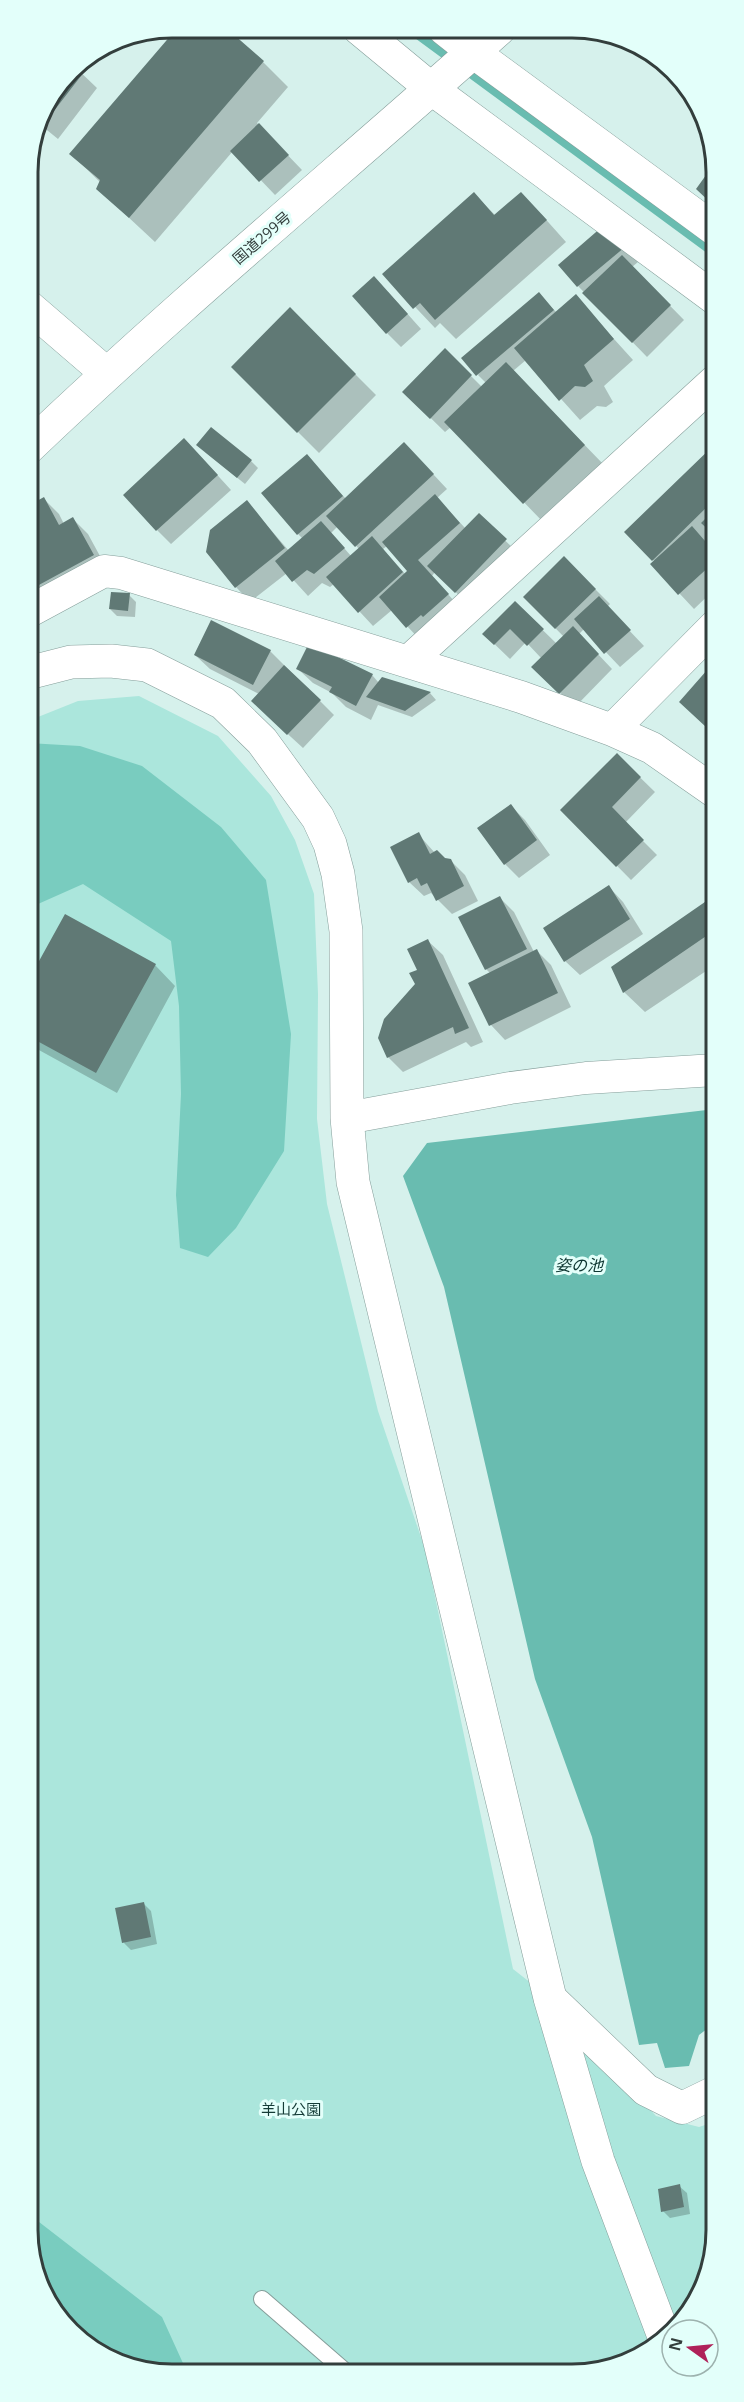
<svg xmlns="http://www.w3.org/2000/svg" width="744" height="2402" viewBox="0 0 744 2402" font-family="'Open Sans','Noto Sans JP',sans-serif">
	<style>
		.green { fill: #abe6dc }
		.forest { fill: #79ccbf }
		.water { fill: #69bcb0 }
		.shadow { fill: #0003; fill-rule: evenodd }
		.lines { fill: none; stroke-linecap: round; stroke-linejoin: round }
		.stream { stroke: #69bcb0; stroke-width: 10 }
		.building { fill: #607975 }
		.service-casing { stroke: #859e9a; stroke-width: 18 }
		.minor-casing { stroke: #859e9a; stroke-width: 33 }
		.tertiary-casing { stroke: #859e9a; stroke-width: 34 }
		.trunk-casing { stroke: #859e9a; stroke-width: 34 }
		.service { stroke: #fff; stroke-width: 16 }
		.minor { stroke: #fff; stroke-width: 32 }
		.tertiary { stroke: #fff; stroke-width: 33 }
		.trunk { stroke: #fff; stroke-width: 33 }
		.labels { text-anchor: middle; stroke-width: 6; stroke-linejoin: round; paint-order: stroke }
		.street-label { font-size: 15px; fill: #333e3c; stroke: #e3fffa }
		.park-label { font-size: 15px; fill: #153c37; stroke: #e3fffa }
		.water-label { font-size: 16px; font-style: italic; fill: #0d3631; stroke: #e3fffa }
		.rim { fill: none; stroke: #333e3c; stroke-width: 3 }
	</style>
	<rect width="100%" height="100%" fill="#d6f1ec"/>
	<path class="green" d="M139,696L218,736L271,796L295,840L314,894L318,994L317,1119L327,1204L378,1411L425,1549L513,1969L550,1998L656,2116L699,2127L717,2121V2240L706,2286L681,2326L645,2356L601,2372H143L69,2332L30,2259L28,721L78,701Z"/>
	<path class="forest" d="M28,743L80,746L142,766L221,827L266,880L291,1034L284,1151L236,1228L208,1257L180,1248L176,1195L181,1094L179,1006L171,941L83,884L29,908L28,910Z
		M30,2215L162,2317L187,2372H143L69,2332L30,2259Z"/>
	<path class="water" d="M715,1109L716,2022L699,2035L689,2066L665,2068L657,2043L639,2045L592,1837L535,1679L444,1287L403,1176L427,1143Z"/>
	<path class="shadow" d="M263,62L288,87L257,123L302,170L275,195L233,151L155,242L98,189L100,182L71,154Z
		M74,66L97,88L58,139L37,122L38,116L70,69Z
		M474,194L496,216L541,214L566,242L456,339L440,323L435,328L384,274Z
		M603,228L638,262L632,267L684,320L647,357L578,286Z
		M388,292L421,329L401,347L387,333Z
		M539,294L557,313L576,297L633,360L604,386L613,402L606,407L597,406L580,420L526,360L513,371L605,466L545,524L451,427L445,432L404,392L445,350L482,387L486,383L478,375Z
		M290,309L376,395L319,453L233,367Z
		M715,446V540L708,546L715,553V589L694,609L652,564L655,562L626,532Z
		M205,452L251,461L258,468L245,484Z
		M199,455L231,490L171,544L157,530Z
		M307,456L346,499L419,459L447,489L437,498L466,529L479,515L520,555L470,606L435,572L432,576L462,610L422,642L392,610L373,626L334,584L330,587L322,583L308,596L287,573L250,602L236,587L247,502L289,551L303,539L298,534ZM338,526L359,549L351,556L331,533ZM387,546L409,571L406,575L383,549Z
		M44,499L59,514L64,524L73,519L88,534L107,569L28,611V508Z
		M564,558L610,604L607,607L644,646L620,667L584,629L579,634L612,669L575,707L548,681L542,659L526,642L510,659L484,634L515,603L557,644L564,637L525,597Z
		M129,595L136,602L135,617L117,616L110,609Z
		M270,651L334,715L303,748L267,715L259,694L210,669L195,655Z
		M715,666V734L695,716Z
		M298,669L372,675L379,683L382,678L430,693L436,700L412,717L378,705L371,720L346,707L332,693L313,683Z
		M617,755L655,792L625,823L657,855L631,880L562,810Z
		M511,806L525,820L550,855L519,878L505,864Z
		M418,834L435,853L445,860H450L465,875L478,901L452,914L431,893L424,896L409,882Z
		M609,887L623,902L643,934L580,975L565,961Z
		M715,897V965L645,1012L624,992L613,968Z
		M500,898L514,912L534,952L537,951L551,965L571,1007L505,1040L491,1025L470,984L491,974L486,969Z
		M428,941L443,955L483,1042L471,1047L466,1042L403,1072L388,1057L417,984Z
		M155,965L175,986L117,1093L28,1044V984Z
		M144,1904L151,1911L157,1944L131,1950L124,1943Z
		M679,2186L687,2193L690,2214L670,2218L663,2211Z"/>
	<g class="lines">
		<path class="stream" d="M411,29L714,252"/>
	</g>
	<path class="building" d="M178,27H225L264,61L129,218L96,189L100,180L69,154Z
		M75,65L84,72L43,125L37,121L38,116L70,69Z
		M259,123L289,155L259,182L230,151Z
		M714,164V206L696,189Z
		M474,192L494,215L521,192L547,220L435,320L420,303L413,309L382,274Z
		M603,226L625,247L577,287L558,265Z
		M622,255L671,305L632,343L582,293Z
		M374,276L408,314L386,334L352,296Z
		M539,292L554,310L476,376L461,358Z
		M576,294L614,339L584,365L593,381L585,387L575,386L559,401L514,348Z
		M290,307L356,374L297,433L231,367Z
		M445,348L472,375L430,419L402,392Z
		M506,362L585,445L523,504L444,422Z
		M211,427L252,460L237,478L196,445Z
		M184,438L218,475L156,531L123,495Z
		M404,442L434,474L355,547L326,516Z
		M715,444V499L652,561L624,532Z
		M307,454L343,496L297,535L261,493Z
		M435,494L460,523L418,560L449,594L423,617L421,615L406,628L379,597L407,571L382,542Z
		M44,497L59,525L73,517L94,555L37,586L28,569V506Z
		M247,500L285,548L235,588L206,552L210,530Z
		M715,509V536L701,523Z
		M479,513L507,539L455,593L427,566Z
		M321,521L345,548L314,574L307,570L292,582L275,561Z
		M692,526L712,549L705,557L712,564L678,595L650,564Z
		M372,536L403,572L358,613L326,577Z
		M564,556L596,589L555,629L523,597Z
		M28,572L35,586L28,590Z
		M111,592L130,593L128,611L109,609Z
		M599,596L631,630L604,654L574,619Z
		M515,601L544,629L527,646L510,629L494,645L482,634Z
		M211,620L271,650L253,685L194,655Z
		M573,626L599,654L559,694L531,667Z
		M309,643L373,674L356,706L329,692L332,687L296,669Z
		M715,661V717L706,727L679,702Z
		M284,665L321,700L287,735L251,701Z
		M382,677L431,692L405,711L366,697Z
		M617,753L641,777L612,807L644,840L616,867L560,810Z
		M511,804L537,840L504,865L477,828Z
		M419,832L430,854L437,850L445,858L451,859L464,886L436,901L427,883L421,886L417,878L408,883L390,847Z
		M609,885L630,919L564,962L543,928Z
		M715,895V930L623,993L611,967Z
		M500,896L527,949L485,970L458,917Z
		M65,914L156,964L96,1073L28,1036V981Z
		M428,939L469,1028L455,1034L453,1027L387,1058L378,1038L384,1019L415,984L409,973L417,970L407,949Z
		M537,949L558,993L489,1026L468,983Z
		M144,1902L151,1937L122,1943L115,1908Z
		M680,2184L684,2207L661,2212L658,2189Z"/>
	<g class="lines">
		<defs>
			<path id="service" d="M262,2299L346,2372"/>
			<path id="minor" d="M358,28L433,90L714,298
				M444,29L473,52L714,229
				M27,305L106,373
				M28,612L104,571L121,573L521,697L612,730L652,748L715,792
				M409,661L715,381
				M612,730L715,626
				M347,1118L510,1088L586,1078L715,1070
				M550,1998L646,2090L682,2108L717,2091"/>
			<path id="tertiary" d="M28,673L71,662L111,661L147,665L223,703L262,741L318,818L330,844L338,874L346,931L347,1118L353,1182L550,1998L598,2161L665,2339"/>
			<path id="trunk" d="M28,448C180,303 342,169 499,29"/>
		</defs>
		<use href="#service" class="service-casing"/>
		<use href="#minor" class="minor-casing"/>
		<use href="#tertiary" class="tertiary-casing"/>
		<use href="#trunk" class="trunk-casing"/>
		<use href="#service" class="service"/>
		<use href="#minor" class="minor"/>
		<use href="#tertiary" class="tertiary"/>
		<use href="#trunk" class="trunk"/>
	</g>
	<g class="labels">
		<g class="street-label">
			<text transform="translate(262 238) rotate(-41)" y="5">国道299号</text>
		</g>
		<g class="park-label">
			<text x="291" y="2115">羊山公園</text>
		</g>
		<g class="water-label">
			<text x="579" y="1271">姿の池</text>
		</g>
	</g>
	<path d="M0 0H744V2402H0ZM172 38H572A134 134 0 0 1 706 172V2230A134 134 0 0 1 572 2364H172A134 134 0 0 1 38 2230V172A134 134 0 0 1 172 38Z" fill="#e3fffa" fill-rule="evenodd"/>
	<path class="rim" d="M172 38H572A134 134 0 0 1 706 172V2230A134 134 0 0 1 572 2364H172A134 134 0 0 1 38 2230V172A134 134 0 0 1 172 38Z"/>
	<g transform="translate(690 2348) rotate(285)"><circle r="28" fill="#e3fffa" stroke="#9db2ae" stroke-width="1.5"/>
	<path d="M0-4.5L10 22L0 15L-10 22Z" fill="#af2159"/>
	<text y="-9" font-size="16" font-weight="bold" text-anchor="middle" fill="#333e3c">N</text>
	</g>
</svg>
